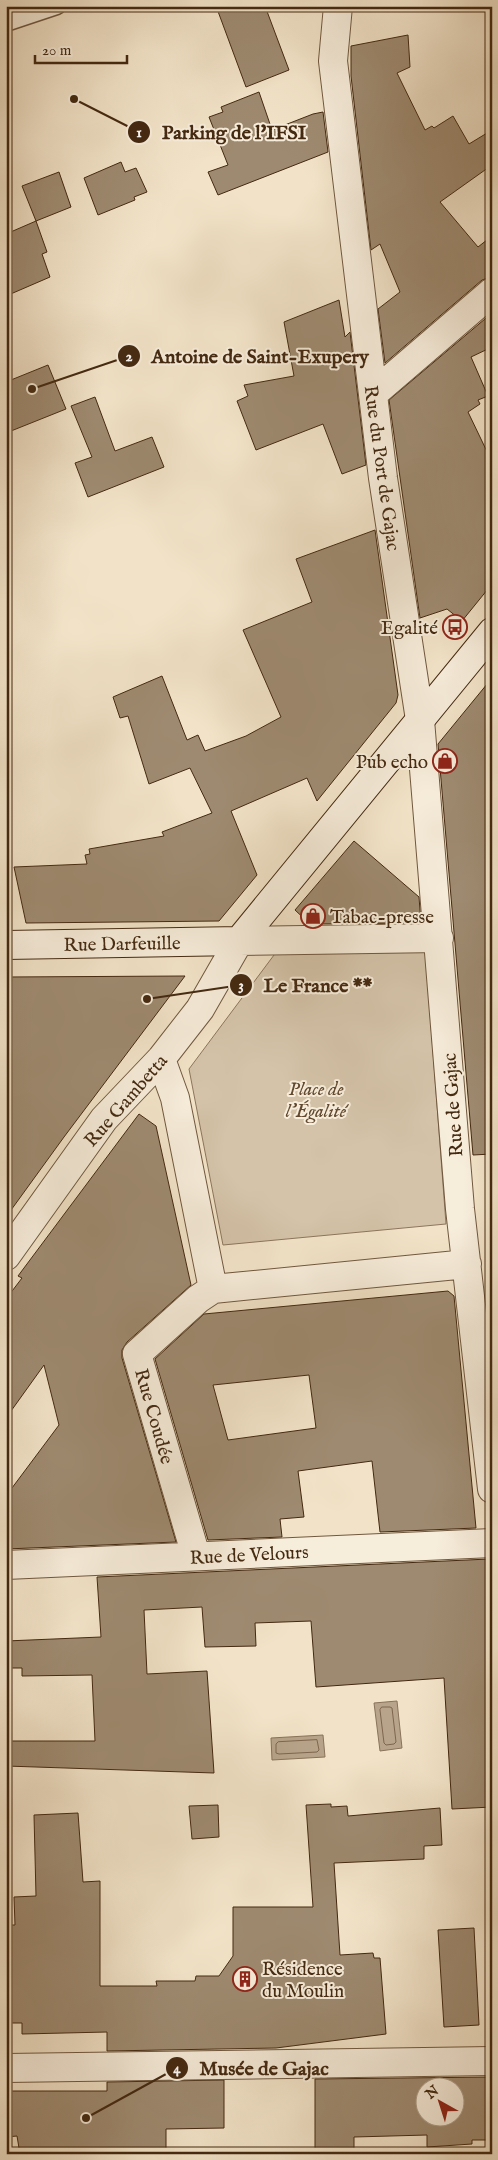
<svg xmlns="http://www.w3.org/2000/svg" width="498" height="2160" viewBox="0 0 498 2160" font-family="'IM FELL English',serif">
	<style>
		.green { fill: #d4c3a9; stroke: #8c765d }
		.water { fill: #b7a48a; stroke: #89735a }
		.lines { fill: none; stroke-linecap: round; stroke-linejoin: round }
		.shore { stroke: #7e664e; stroke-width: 1 }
		.building { fill: #9e8a70; stroke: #442911; fill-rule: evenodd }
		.service-casing { stroke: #70583f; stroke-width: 19 }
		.minor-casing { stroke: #70583f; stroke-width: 30 }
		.secondary-casing { stroke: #442911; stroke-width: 30 }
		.service { stroke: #f7eddb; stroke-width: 16 }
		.minor { stroke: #f7eddb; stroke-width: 28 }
		.secondary { stroke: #f7eddb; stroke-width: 28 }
		.labels { text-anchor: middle; stroke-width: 4; stroke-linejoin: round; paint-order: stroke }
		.street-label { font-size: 19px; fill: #442911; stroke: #f7eddb }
		.poi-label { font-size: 19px; fill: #442911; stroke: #f7eddb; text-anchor: end }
		.park-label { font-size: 19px; font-style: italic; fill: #61482f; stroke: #f7eddb }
		.leader { fill: none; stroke: #442911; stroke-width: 2 }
		.callout-dot { fill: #442911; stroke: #f7eddb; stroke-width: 2 }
		.mark-label { font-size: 15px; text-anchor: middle; font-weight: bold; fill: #fff }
		.callout-label { font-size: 20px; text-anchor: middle; font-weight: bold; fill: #442911; stroke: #f7eddb; stroke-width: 4; stroke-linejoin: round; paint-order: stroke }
	</style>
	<rect width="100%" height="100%" fill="#f2e3c8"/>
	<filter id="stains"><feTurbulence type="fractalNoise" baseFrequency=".004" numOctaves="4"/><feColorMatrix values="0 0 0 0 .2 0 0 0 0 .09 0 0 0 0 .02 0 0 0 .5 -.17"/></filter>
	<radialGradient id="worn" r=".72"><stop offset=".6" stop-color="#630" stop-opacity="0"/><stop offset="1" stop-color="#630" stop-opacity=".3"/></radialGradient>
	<path class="green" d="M425,946L446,1224L223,1245L189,1069L277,951Z"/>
	<path class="water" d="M397,1701L402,1748L380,1751L374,1703Z
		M323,1735L325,1757L272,1760L271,1738Z"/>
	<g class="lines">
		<path class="shore" d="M382,1707H390L392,1708L396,1742L394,1744L386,1745L384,1743L380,1710Z
			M317,1740L319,1750L317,1752L279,1754L276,1753V1744L278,1742Z"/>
	</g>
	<path class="building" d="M216,6H265L289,70L246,87Z
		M408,35L410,67L397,73L425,130L432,126L434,128L453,116L469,144L492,130V165L440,202L478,247L492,236V277L482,280L385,363L378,309L400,292L380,244L371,250L351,76V46Z
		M259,92L272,130L313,114L323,112L328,152L218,195L208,172L228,165L209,117L223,112L221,107Z
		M121,162L125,172L136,168L147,192L134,197L135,200L98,215L84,178Z
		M59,172L71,207L36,221L22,186Z
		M36,221L47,252L42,254L50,277L6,296V234Z
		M339,300L345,337L350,332L366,465L342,474L323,424L256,450L237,401L248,396L244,385L294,376L284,322Z
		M492,313V347L471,357L488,396L478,400L480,404L468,412L492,462V584L462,621L447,609L420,618L389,400Z
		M48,365L66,409L6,433V382Z
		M95,397L115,451L152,437L164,467L88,497L75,463L92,457L71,406Z
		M375,530L398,695L396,703L317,801L307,778L231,811L257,875L219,921L26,923L14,867L87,864L85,855L90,854L89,849L164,836L162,832L212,813L190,768L149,784L128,716L120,718L113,697L162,676L187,740L198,735L205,751L246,736L281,717L243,630L312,602L296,559Z
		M492,678V1154L473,1155L438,744Z
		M354,841L419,897L421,923L310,924L295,910Z
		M185,976L64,1137L6,1217V977Z
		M139,1114L156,1126L191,1285L127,1342L122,1350V1358L176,1542L6,1549V1496L59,1425L44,1365L6,1418V1299L22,1278L18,1276Z
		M448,1291L454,1296L476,1528L380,1532L372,1461L298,1471L304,1517L280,1519L282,1537L208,1540L155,1359L204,1314ZM309,1375L316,1428L228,1440L213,1385Z
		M489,1559L492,1807L452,1809L444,1678L316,1687L311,1621L255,1623L256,1646L205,1647L202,1607L144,1610L147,1674L207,1671L214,1773L6,1766V1741H95L92,1675L22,1676V1668H6V1641L101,1637L97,1577Z
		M331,1804V1807L347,1806L348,1816L440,1808L442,1845L424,1846V1859L334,1863L340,1955L373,1953L374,1958H380L386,2034L276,2048L107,2051V2032L22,2034V2023H11V2012H6L8,1925H15L14,1897L36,1896L34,1815L78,1813L83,1882L100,1881V1986H157L156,1981H195L196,1976H219L233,1956V1907H313L306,1805Z
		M218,1805L219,1837L192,1839L189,1806Z
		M474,1928L479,2025L444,2027L438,1930Z
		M492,2077V2112H489L488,2140H472V2144L427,2147V2135L354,2137V2154H315V2079ZM426,2088H456V2118H426Z
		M224,2080V2128L166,2129V2154H20L17,2136L6,2137V2091H107V2082Z"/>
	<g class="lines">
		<defs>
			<path id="service" d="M6,23L57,6"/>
			<path id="minor" d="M338,6L333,61L383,478L420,720L460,1209L492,1489
				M373,394L492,292
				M161,1059L175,1098L213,1289
				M6,1256L104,1119L161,1059L200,1009L239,941L439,938
				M196,1556L137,1354L198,1299L213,1289L467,1264
				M6,1565L492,1543
				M6,2068L492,2061"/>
			<path id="secondary" d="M6,945L239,941L492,632"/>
		</defs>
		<use href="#service" class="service-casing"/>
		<use href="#minor" class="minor-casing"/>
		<use href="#secondary" class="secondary-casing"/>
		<use href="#service" class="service"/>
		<use href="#minor" class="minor"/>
		<use href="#secondary" class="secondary"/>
	</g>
	<defs>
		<symbol id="bus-ring" viewBox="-11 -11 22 22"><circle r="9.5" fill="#f7eddb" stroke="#8f2418" stroke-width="1.5"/><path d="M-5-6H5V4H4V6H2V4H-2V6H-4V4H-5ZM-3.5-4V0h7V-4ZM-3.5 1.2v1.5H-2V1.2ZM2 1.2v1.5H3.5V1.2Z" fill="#8f2418"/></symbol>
		<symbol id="shop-ring" viewBox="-11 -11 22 22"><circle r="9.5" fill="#f7eddb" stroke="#8f2418" stroke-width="1.5"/><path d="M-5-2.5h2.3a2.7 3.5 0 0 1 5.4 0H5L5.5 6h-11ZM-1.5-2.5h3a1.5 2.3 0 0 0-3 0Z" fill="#8f2418"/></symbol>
		<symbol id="building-ring" viewBox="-11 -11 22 22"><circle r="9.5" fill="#f7eddb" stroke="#8f2418" stroke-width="1.5"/><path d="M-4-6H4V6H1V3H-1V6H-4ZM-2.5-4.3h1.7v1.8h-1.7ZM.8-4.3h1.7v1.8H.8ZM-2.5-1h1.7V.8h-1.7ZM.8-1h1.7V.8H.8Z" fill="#8f2418"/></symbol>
	</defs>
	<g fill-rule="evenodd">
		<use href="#bus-ring" x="441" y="613" width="28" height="28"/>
		<use href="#shop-ring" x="431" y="747" width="28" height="28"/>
		<use href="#shop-ring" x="299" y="902" width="28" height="28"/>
		<use href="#building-ring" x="231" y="1965" width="28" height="28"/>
	</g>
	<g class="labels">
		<g class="street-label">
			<text transform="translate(383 468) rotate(82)" y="7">Rue du Port de Gajac</text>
			<text transform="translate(122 943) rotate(-1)" y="7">Rue Darfeuille</text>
			<text transform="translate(125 1100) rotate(-49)" y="7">Rue Gambetta</text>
			<text transform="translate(452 1105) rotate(-94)" y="7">Rue de Gajac</text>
			<text transform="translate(155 1416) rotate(74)" y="7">Rue Coudée</text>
			<text transform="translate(249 1554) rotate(-3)" y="7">Rue de Velours</text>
		</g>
		<g class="poi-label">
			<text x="438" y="634">Egalité</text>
			<text x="428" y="768">Pub echo</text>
			<text x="330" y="923" text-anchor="start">Tabac-presse</text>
			<text x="262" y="1975" text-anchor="start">Résidence<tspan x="262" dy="22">du Moulin</tspan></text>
		</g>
		<g class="park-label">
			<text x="316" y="1095">Place de<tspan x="316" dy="22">l'Égalité</tspan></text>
		</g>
	</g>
	<path class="leader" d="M74 99L139 132M32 389L129 356M147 999L241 985M86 2118L177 2068"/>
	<g class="callout-dot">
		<circle cx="74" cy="99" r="5"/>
		<circle cx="32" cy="389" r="5"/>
		<circle cx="147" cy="999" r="5"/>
		<circle cx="86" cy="2118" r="5"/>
		<circle cx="139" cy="132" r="12"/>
		<circle cx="129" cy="356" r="12"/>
		<circle cx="241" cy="985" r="12"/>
		<circle cx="177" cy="2068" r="12"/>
	</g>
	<g class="mark-label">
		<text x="139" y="137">1</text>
		<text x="129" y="361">2</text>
		<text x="241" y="990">3</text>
		<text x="177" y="2073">4</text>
	</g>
	<g class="callout-label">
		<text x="234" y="139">Parking de l'IFSI</text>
		<text x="260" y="363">Antoine de Saint-Exupery</text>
		<text x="318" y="992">Le France **</text>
		<text x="264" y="2075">Musée de Gajac</text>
	</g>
	<rect width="498" height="2160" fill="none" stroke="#f2e3c8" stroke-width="25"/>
	<rect x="8" y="8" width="483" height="2145" fill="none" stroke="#442911" stroke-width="2.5"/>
	<rect x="12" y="12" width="473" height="2135" fill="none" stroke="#442911"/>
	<g transform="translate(440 2102) rotate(321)"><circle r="24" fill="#f7eddb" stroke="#af9f8a"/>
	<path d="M0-4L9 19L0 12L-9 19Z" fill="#8f2418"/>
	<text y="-8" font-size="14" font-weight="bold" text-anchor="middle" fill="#442911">N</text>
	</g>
	<path d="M35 55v8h92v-8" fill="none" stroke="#442911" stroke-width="2.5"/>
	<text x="42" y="55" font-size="15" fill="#442911" stroke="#f7eddb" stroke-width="4" paint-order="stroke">20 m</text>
	<rect width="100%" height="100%" filter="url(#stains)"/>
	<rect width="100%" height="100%" fill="url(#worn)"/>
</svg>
